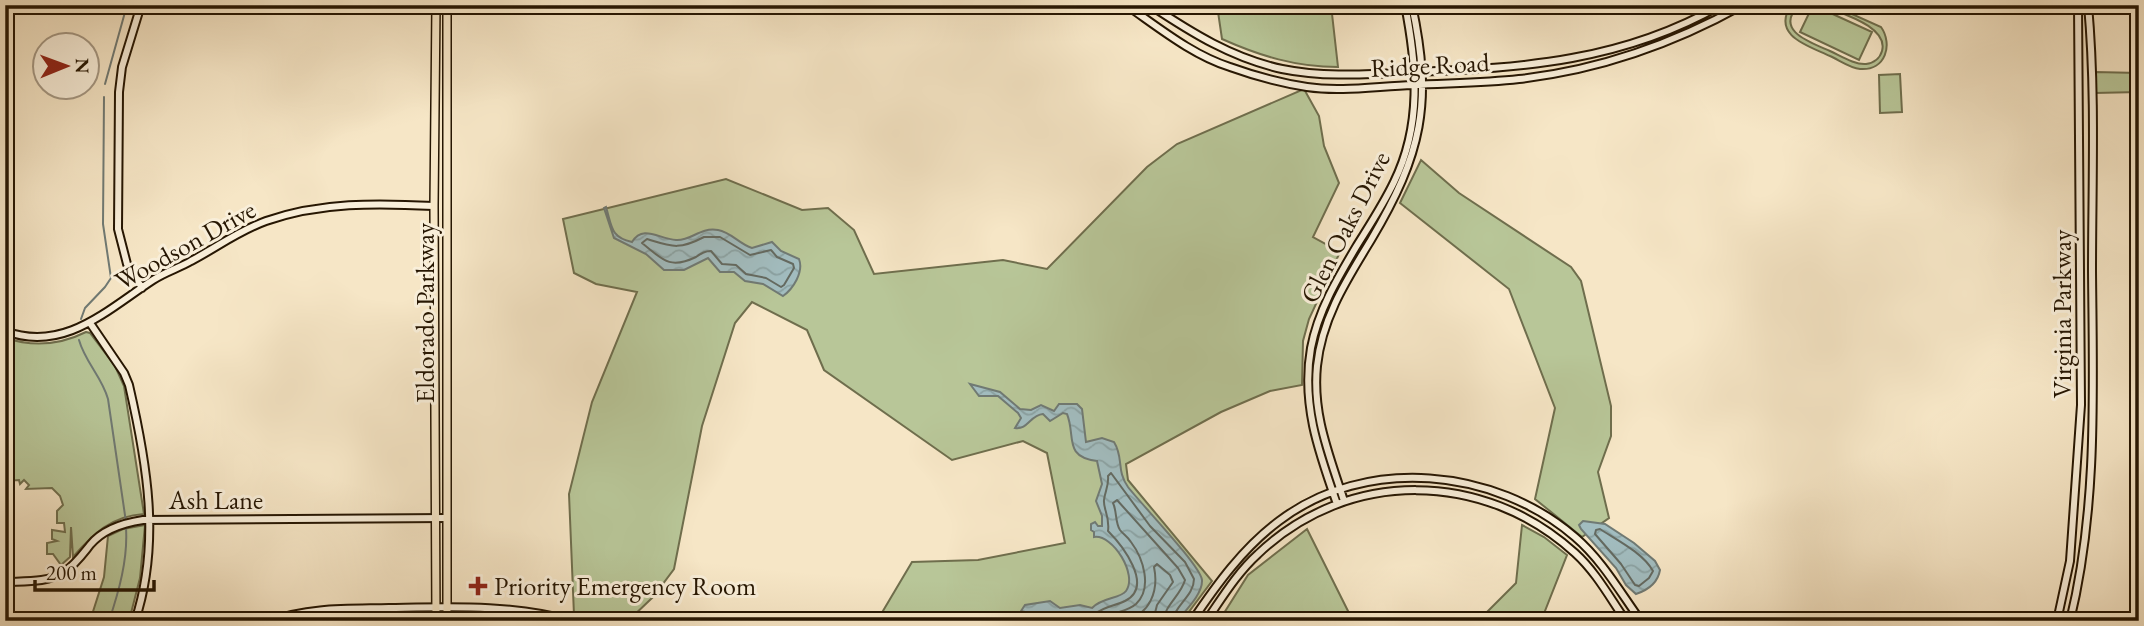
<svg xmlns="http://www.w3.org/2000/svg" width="2144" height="626" viewBox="0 0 2144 626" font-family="'EB Garamond',serif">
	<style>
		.green { fill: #b8c698; stroke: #6f6e4d; stroke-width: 2 }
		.water { fill: url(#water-waves); stroke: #707a74; stroke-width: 2 }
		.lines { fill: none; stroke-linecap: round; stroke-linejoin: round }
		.shore { stroke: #646a61; stroke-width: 2 }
		.stream { stroke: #707a74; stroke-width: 2 }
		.secondary-casing { stroke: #261602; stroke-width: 10 }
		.primary-casing { stroke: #261602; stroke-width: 10 }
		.secondary { stroke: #f9efda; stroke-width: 6 }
		.primary { stroke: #f6e6c6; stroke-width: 7 }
		.poi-dot { fill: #8f2418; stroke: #f9efda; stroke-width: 2.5 }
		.labels { text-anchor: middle; stroke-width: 6; stroke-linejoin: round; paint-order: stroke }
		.street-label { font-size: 26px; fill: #261602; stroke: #f9efda }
		.poi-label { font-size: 26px; fill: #261602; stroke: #f9efda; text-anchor: start }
	</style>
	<defs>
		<pattern id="water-waves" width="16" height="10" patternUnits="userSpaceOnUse" patternTransform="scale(1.75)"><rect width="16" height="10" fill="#a2bdc0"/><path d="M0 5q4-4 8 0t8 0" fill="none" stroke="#8ba2a3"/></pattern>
	</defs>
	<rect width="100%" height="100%" fill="#f6e6c6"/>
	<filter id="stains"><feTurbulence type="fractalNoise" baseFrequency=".00286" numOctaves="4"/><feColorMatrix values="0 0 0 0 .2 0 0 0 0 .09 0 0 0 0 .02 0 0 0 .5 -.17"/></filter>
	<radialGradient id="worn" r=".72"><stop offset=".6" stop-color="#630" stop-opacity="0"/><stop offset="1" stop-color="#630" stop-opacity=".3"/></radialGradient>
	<path class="green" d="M1217,5H1331L1338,67C1296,67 1260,56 1222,39Z
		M1791,5H1799C1773,31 1812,43 1830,51C1841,56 1855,65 1866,64C1874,63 1880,58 1882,51C1889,26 1839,13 1822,5H1832L1881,27C1893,44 1886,71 1860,69C1850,68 1839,60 1830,56C1809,46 1771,36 1791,5Z
		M1813,5L1872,32L1859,60L1800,32Z
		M2095,72L2139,73V92L2095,93Z
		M1900,74L1902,112L1880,113L1879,75Z
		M1304,89L1319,116L1324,146L1339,183L1313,237L1340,252L1309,319L1303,341L1302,385L1270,391L1221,412L1126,464L1128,480L1212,581L1182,621H877L912,562L978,560L1065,543L1047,453L1023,441L952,460L824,370L807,330L752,302L735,323L702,426L674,569L653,597L628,621H594L574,615L569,494L592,402L637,292L596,284L574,273L563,219L726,179L802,210L828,208L854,230L874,274L1003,260L1047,269L1147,167L1177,144Z
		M1421,160L1459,193L1571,267L1581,281L1611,406V436L1598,472L1609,518L1582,537L1535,499L1555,408L1509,289L1400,203Z
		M86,332L90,333L115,366L124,386L144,514C111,516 93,534 73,557L71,527L70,557L61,565L53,554H47V543L57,541L52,539V530L65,532L64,523H57V511L63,505L60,496L52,488L26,489L29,485L24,480L20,484L19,480L5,481V338C33,347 60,345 86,332Z
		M145,525L140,578L129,621H90L104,577L108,536L123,529Z
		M1522,525L1544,537L1567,555L1541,621H1478L1516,583Z
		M1307,529L1350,615L1421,621H1219L1248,575Z"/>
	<path class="water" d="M606,207C612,226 610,237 632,242C643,224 659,239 676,240C692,241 699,227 718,230C731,232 739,244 752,248L772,242L781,251L799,259C804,272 793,289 783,296L763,284L745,281L734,272H720L708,258L684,270H664L646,254L614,238L604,208Z
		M970,384L1000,392L1020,409L1031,410L1041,405L1054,411L1059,404H1077L1082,409L1086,442L1102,438L1114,442C1124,458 1116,470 1128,487C1141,504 1200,565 1202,580C1203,594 1185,611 1177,621H1061L1021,611L1025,605L1050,601L1060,608L1080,605L1092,608C1102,597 1120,599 1126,591C1138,575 1113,534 1094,537V532L1091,530V524L1095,522L1098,526H1102V516L1096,501L1102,484L1097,461C1063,457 1076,436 1067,414L1063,413L1050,421L1043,414C1030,415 1028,430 1015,428L1021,418L1018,413L998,396H979Z
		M1583,521L1605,524L1634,543L1655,561L1660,570C1658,582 1648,590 1636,594L1626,585L1616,568L1581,529L1579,525Z"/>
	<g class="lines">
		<path class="shore" d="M704,237H720L750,255L771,250L777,257L793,264L794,268L784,285L781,287L766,278L746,274L736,265L722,264L711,251C705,251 702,253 696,257C669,270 662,259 642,243L647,239C673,247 679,250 704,237Z
			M1600,529C1617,540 1643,553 1653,571L1649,578L1639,586L1635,585L1621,564L1595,534L1596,530Z
			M1060,621L1061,616L1081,612L1095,614C1105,606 1115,606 1125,601C1155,586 1121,544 1108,531C1110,516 1103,509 1104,500C1105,491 1109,486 1108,476L1111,473L1150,526L1185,562L1194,579C1194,596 1175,605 1172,621
			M1101,621C1111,611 1126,613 1136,604C1153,588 1143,558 1131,542C1128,537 1123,534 1120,530C1115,523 1117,511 1113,503L1117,500L1178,568L1185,580C1181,595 1165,605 1163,621
			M1125,621C1150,614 1159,591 1154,567L1157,564L1170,575L1173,582L1157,605L1153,621"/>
		<path class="stream" d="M105,84L127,5
			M81,319L85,308L105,287L111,278L103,224L104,97
			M79,340C85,362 102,377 108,399L126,522
			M109,621C119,591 128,559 126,528"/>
		<defs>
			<path id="secondary" d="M141,5L122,67L119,92L118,229L127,264L142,288
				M1126,5C1158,27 1192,55 1230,67C1255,76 1281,83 1307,87C1341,92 1378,86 1413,85C1448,83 1484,83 1519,79C1599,70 1673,44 1743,5
				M1150,5C1192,33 1232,58 1282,69C1326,78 1369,74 1414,72C1524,68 1623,61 1721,5
				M90,323L124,373L129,385C147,463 161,543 135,621
				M5,331C64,353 107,310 153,280C165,272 179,268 191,261C216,248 238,231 266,221C320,202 377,203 434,206
				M1344,501C1330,456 1312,415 1317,366C1322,318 1346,281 1371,240C1422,154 1433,103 1412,5
				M1337,504C1319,453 1301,404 1311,348C1318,311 1337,279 1356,247C1369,226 1383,205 1394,182C1422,125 1417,66 1405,5
				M5,582C24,581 48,583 64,572C75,565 82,555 90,545C103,529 123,523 143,520L447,518
				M271,621C309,607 350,609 389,608C449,607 514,604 572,621
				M366,621H482
				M1192,621C1217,584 1243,548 1279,521C1366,455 1495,468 1575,537C1602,560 1620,592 1641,621
				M1206,621C1222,598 1237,573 1258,554C1348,468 1484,470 1575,553C1596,572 1610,598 1626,621
				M2057,621L2070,561L2081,405L2078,5
				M2070,621C2098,507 2093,387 2092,271C2092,183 2096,93 2088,5"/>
			<path id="primary" d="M436,5L434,206L436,621
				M447,5V621"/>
		</defs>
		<use href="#secondary" class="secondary-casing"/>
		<use href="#primary" class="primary-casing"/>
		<use href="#secondary" class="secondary"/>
		<use href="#primary" class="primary"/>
	</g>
	<path class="poi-dot" d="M474.5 575.5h7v7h7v7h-7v7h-7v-7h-7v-7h7z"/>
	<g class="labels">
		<g class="street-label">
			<text transform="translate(1430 65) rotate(-3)" y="9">Ridge Road</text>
			<text transform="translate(1345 227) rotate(-63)" y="9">Glen Oaks Drive</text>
			<text transform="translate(185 245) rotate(-29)" y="9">Woodson Drive</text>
			<text transform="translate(425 313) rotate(-90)" y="9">Eldorado Parkway</text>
			<text transform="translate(2062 314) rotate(-90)" y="9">Virginia Parkway</text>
			<text x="216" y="509">Ash Lane</text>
		</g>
		<g class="poi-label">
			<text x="494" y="595">Priority Emergency Room</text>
		</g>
	</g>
	<rect width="2144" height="626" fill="none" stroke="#f6e6c6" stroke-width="28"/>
	<rect x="7" y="7" width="2130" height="612" fill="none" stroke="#261602" stroke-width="3.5"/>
	<rect x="14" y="14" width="2116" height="598" fill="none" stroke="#261602" stroke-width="2"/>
	<g transform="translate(66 66) rotate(89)"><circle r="33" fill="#f9efda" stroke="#a59884" stroke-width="2"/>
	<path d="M0-5L12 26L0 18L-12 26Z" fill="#8f2418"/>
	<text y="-10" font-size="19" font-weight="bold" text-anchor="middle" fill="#261602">N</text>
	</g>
	<path d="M35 580v10h119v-10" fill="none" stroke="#261602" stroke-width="3.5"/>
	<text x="46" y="580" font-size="21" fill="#261602" stroke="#f9efda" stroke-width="5" paint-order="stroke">200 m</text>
	<rect width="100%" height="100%" filter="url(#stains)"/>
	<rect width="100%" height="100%" fill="url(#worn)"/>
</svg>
